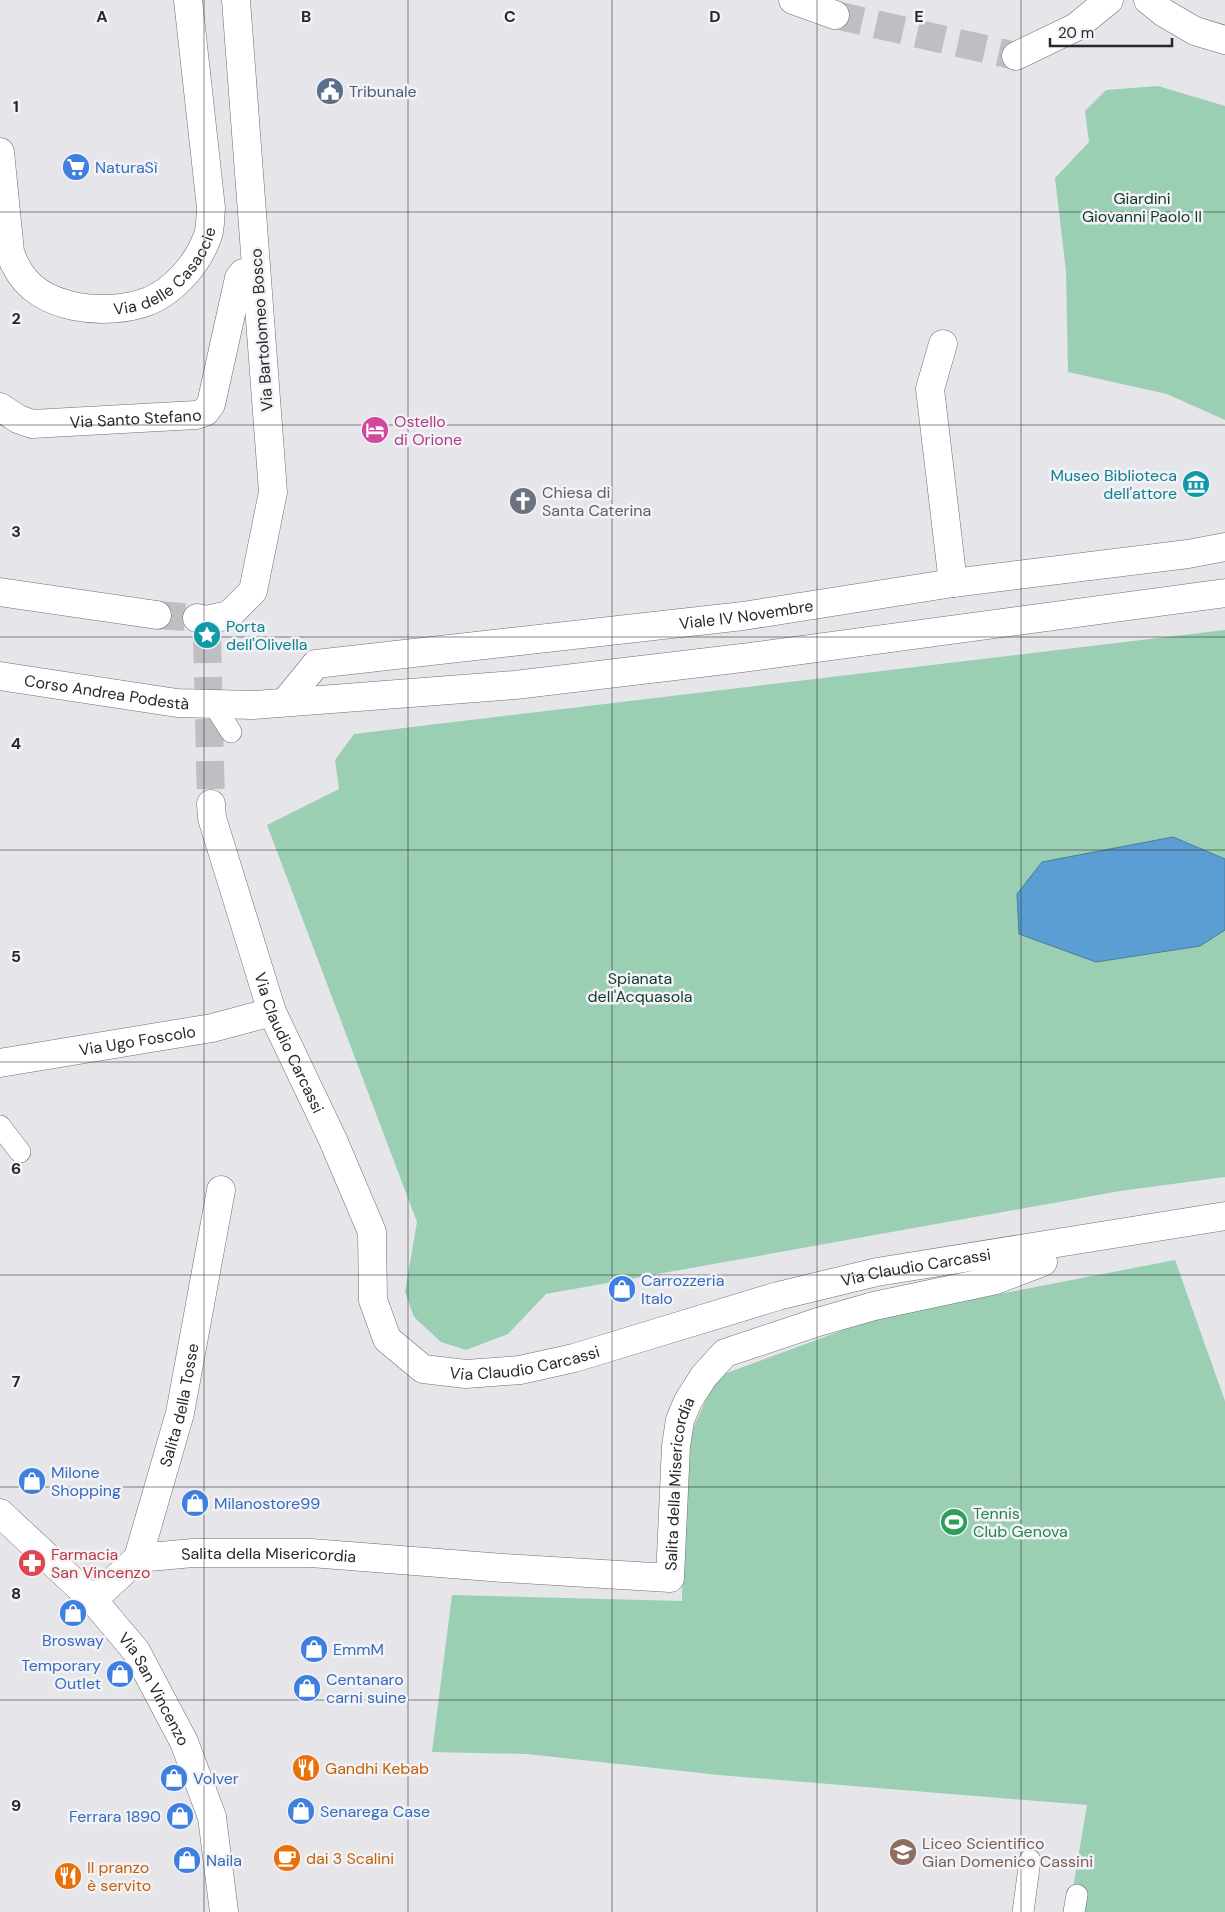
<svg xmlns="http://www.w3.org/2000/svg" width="1225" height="1912" viewBox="0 0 1225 1912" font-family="'DM Sans',sans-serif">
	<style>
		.green { fill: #9acfb4 }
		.water { fill: #5b9ed4; stroke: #4c7ba1 }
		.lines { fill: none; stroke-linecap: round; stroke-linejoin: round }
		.street-tunnel { stroke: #bfbfc3; stroke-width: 28; stroke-dasharray: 28 14; stroke-linecap: butt }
		.lane-casing { stroke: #6e6e72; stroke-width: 22 }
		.street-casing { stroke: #6e6e72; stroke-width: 29 }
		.secondary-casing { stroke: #6e6e72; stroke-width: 29 }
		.lane { stroke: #fff; stroke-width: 21 }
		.street { stroke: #fff; stroke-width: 28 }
		.secondary { stroke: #fff; stroke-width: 28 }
		.grid { fill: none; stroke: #282829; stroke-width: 1; stroke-opacity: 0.55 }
		.labels { text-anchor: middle; stroke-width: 5; stroke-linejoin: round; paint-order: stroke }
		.service-label { font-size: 16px; fill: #4e5e75; stroke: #f2f2f7; text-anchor: start }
		.shop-label { font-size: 16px; fill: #366cbe; stroke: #f2f2f7; text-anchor: start }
		.park-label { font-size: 16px; fill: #113928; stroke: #f2f2f7 }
		.street-label { font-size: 16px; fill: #282829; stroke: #f2f2f7 }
		.hotel-label { font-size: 16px; fill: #b23c85; stroke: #f2f2f7; text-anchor: start }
		.culture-label { font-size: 16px; fill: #0d838f; stroke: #f2f2f7; text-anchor: end }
		.worship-label { font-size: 16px; fill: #5b616d; stroke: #f2f2f7; text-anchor: start }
		.leisure-label { font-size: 16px; fill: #27864d; stroke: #f2f2f7; text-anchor: start }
		.health-label { font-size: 16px; fill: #be3a42; stroke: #f2f2f7; text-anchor: start }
		.food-label { font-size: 16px; fill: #c56008; stroke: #f2f2f7; text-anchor: start }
		.education-label { font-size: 16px; fill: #785e54; stroke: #f2f2f7; text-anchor: start }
		.grid-label { font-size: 16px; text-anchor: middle; font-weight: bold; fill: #282829; stroke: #f2f2f7; stroke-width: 5; stroke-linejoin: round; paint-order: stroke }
	</style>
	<rect width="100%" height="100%" fill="#e5e5ea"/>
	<path class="green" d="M1158,86L1225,106V420L1167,394L1068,372L1066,271L1055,178L1089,142L1085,111L1106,90Z
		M1225,630V1177L1120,1191L546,1294L508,1334L466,1350L441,1342L414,1317L405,1292L417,1222L267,825L339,789L335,760L354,734Z
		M1175,1260L1225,1401V1912H1069L1087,1805L719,1775L527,1754L432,1752L452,1595L682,1601L684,1449L716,1377L876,1318Z"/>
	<path class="water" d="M1173,837L1225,859V930L1200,946L1096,962L1019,934L1017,894L1042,862Z"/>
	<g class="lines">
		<path class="street-tunnel" d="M835,15L1016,56
			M157,615L197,618
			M207,635L211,804"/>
		<defs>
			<path id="lane" d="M214,705L231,732
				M0,1126L20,1152
				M1023,1912L1030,1860
				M1074,1912L1077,1895"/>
			<g id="street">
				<path d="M793,0L835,15"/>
				<path d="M1016,56L1076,27L1109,0"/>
				<path d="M943,344L930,389L953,583"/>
				<path id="s1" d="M0,407L18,419L32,424L196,415L205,412L211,404L239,278L243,273L256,271"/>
				<path d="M0,592L157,615"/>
				<path d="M197,618L206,620L229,615L253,591L273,492L236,0"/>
				<path id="s2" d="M285,702L316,664L743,616L953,583L1188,554L1225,547"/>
				<path id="s3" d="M211,804L212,818L272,1012L333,1140L372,1232L373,1300L387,1339L423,1369L466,1374L520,1370L574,1358L778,1296L877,1272L1225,1216"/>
				<path id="s4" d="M0,1063L212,1028L272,1012"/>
				<path id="s5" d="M0,1513L93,1600L136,1651L184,1742L212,1817L224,1912"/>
				<path id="s6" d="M138,1558L193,1553H311L503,1568L670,1578L676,1446L680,1420L688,1401L704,1376L725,1353L818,1322L874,1306L996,1280L1043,1262"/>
				<path id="s7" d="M93,1600L138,1558L180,1413L221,1190"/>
			</g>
			<g id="secondary">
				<path d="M1148,0L1164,13L1195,31L1225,40"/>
				<path id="s8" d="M0,152L10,252C12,257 13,262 16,266C37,311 108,317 149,301C175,290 197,264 207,238C211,229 210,217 211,208L188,0"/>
				<path id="s9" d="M0,676L177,703L253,705L515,685L742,658L1225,593"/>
			</g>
		</defs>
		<use href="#lane" class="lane-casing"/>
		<use href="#street" class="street-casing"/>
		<use href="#secondary" class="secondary-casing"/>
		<use href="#lane" class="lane"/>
		<use href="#street" class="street"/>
		<use href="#secondary" class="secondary"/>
	</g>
	<path class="grid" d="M204,0V1912M408,0V1912M612,0V1912M817,0V1912M1021,0V1912M0,212H1225M0,425H1225M0,637H1225M0,850H1225M0,1062H1225M0,1275H1225M0,1487H1225M0,1700H1225"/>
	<defs>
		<symbol id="civic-disc" viewBox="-11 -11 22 22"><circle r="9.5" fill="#5c6f8a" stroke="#f2f2f7"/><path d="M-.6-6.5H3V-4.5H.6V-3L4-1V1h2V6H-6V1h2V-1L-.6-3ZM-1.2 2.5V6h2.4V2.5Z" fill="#fff"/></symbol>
		<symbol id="supermarket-disc" viewBox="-11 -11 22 22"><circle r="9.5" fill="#3f7fe0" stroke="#f2f2f7"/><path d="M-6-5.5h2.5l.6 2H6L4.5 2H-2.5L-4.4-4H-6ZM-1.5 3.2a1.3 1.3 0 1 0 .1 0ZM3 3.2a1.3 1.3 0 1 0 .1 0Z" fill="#fff"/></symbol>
		<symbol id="hotel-disc" viewBox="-11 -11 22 22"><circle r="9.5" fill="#d1479c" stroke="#f2f2f7"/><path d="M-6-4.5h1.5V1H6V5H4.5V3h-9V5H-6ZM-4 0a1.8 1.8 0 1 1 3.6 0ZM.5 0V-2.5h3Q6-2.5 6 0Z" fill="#fff"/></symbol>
		<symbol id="museum-disc" viewBox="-11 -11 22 22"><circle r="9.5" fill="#0f9aa8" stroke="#f2f2f7"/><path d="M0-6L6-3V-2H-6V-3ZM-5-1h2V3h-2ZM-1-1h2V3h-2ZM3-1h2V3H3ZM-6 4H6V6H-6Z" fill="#fff"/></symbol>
		<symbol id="church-disc" viewBox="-11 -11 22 22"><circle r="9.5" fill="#6b7280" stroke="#f2f2f7"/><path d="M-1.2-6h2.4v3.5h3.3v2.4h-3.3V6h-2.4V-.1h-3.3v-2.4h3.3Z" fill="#fff"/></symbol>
		<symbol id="sight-disc" viewBox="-11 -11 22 22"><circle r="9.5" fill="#0f9aa8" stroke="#f2f2f7"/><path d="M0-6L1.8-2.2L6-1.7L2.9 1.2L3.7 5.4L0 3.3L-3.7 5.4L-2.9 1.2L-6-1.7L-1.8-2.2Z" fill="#fff"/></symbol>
		<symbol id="shop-disc" viewBox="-11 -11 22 22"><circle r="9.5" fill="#3f7fe0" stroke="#f2f2f7"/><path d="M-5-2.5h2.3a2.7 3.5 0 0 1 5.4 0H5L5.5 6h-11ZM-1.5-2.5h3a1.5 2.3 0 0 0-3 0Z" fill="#fff"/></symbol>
		<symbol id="stadium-disc" viewBox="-11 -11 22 22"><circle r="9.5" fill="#2e9e5b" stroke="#f2f2f7"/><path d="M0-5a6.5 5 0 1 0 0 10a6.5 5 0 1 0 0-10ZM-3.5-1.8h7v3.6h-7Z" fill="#fff"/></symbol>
		<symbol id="pharmacy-disc" viewBox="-11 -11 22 22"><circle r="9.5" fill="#e0444e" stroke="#f2f2f7"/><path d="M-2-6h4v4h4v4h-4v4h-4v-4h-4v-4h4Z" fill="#fff"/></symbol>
		<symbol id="restaurant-disc" viewBox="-11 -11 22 22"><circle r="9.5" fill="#e8710a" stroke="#f2f2f7"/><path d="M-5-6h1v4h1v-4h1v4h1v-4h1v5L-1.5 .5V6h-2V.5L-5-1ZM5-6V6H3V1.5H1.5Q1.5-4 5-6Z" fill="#fff"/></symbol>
		<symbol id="school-disc" viewBox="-11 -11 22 22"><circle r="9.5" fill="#8d6e63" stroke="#f2f2f7"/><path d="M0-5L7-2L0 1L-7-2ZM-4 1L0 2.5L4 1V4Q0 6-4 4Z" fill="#fff"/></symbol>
		<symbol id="cafe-disc" viewBox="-11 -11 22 22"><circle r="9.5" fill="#e8710a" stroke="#f2f2f7"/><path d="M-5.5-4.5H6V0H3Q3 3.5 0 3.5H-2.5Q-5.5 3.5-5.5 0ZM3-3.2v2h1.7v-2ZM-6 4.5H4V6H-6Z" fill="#fff"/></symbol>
	</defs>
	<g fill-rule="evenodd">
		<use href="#civic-disc" x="314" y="75" width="32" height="32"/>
		<use href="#supermarket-disc" x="60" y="151" width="32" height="32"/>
		<use href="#hotel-disc" x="359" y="414" width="32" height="32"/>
		<use href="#museum-disc" x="1180" y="468" width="32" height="32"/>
		<use href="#church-disc" x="507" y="485" width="32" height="32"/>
		<use href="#sight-disc" x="191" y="619" width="32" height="32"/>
		<use href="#shop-disc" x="606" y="1273" width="32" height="32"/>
		<use href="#shop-disc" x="16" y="1465" width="32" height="32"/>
		<use href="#shop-disc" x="179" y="1487" width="32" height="32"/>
		<use href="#stadium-disc" x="938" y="1506" width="32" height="32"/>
		<use href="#pharmacy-disc" x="16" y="1547" width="32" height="32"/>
		<use href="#shop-disc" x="57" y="1597" width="32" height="32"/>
		<use href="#shop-disc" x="298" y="1633" width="32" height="32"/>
		<use href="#shop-disc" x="104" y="1658" width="32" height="32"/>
		<use href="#shop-disc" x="291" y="1672" width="32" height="32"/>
		<use href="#restaurant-disc" x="290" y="1752" width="32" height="32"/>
		<use href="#shop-disc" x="158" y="1762" width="32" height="32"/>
		<use href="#shop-disc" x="285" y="1795" width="32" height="32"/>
		<use href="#shop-disc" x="164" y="1800" width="32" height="32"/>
		<use href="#school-disc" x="887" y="1836" width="32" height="32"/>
		<use href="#cafe-disc" x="271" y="1842" width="32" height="32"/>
		<use href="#shop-disc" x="171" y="1844" width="32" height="32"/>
		<use href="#restaurant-disc" x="52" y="1860" width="32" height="32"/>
	</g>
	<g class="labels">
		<g class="service-label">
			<text x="349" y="97">Tribunale</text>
		</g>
		<g class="shop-label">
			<text x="95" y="173">NaturaSì</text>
			<text x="641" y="1286">Carrozzeria<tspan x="641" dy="18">Italo</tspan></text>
			<text x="51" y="1478">Milone<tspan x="51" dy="18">Shopping</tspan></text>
			<text x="214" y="1509">Milanostore99</text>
			<text x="73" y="1646" text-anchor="middle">Brosway</text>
			<text x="333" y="1655">EmmM</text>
			<text x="101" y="1671" text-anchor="end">Temporary<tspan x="101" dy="18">Outlet</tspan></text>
			<text x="326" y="1685">Centanaro<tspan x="326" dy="18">carni suine</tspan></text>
			<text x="193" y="1784">Volver</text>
			<text x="320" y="1817">Senarega Case</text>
			<text x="161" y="1822" text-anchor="end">Ferrara 1890</text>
			<text x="206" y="1866">Naila</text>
		</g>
		<g class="park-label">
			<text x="1142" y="204">Giardini<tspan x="1142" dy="18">Giovanni Paolo II</tspan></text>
			<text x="640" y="984">Spianata<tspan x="640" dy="18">dell'Acquasola</tspan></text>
		</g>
		<g class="street-label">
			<text dy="6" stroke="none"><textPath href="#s8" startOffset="296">Via delle Casaccie</textPath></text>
			<text transform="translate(261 330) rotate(-94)" y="6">Via Bartolomeo Bosco</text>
			<text dy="6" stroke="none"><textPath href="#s1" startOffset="140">Via Santo Stefano</textPath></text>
			<text dy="6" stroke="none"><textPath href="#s2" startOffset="482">Viale IV Novembre</textPath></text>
			<text dy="6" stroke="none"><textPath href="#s9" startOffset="108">Corso Andrea Podestà</textPath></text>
			<text dy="6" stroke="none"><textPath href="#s4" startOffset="139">Via Ugo Foscolo</textPath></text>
			<text dy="6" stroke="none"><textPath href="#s3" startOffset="252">Via Claudio Carcassi</textPath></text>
			<text dy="6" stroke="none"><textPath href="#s3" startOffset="1122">Via Claudio Carcassi</textPath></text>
			<text dy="6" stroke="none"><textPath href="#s3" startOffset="718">Via Claudio Carcassi</textPath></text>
			<text dy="6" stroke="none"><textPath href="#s7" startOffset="220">Salita della Tosse</textPath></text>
			<text dy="6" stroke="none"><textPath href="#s6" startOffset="628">Salita della Misericordia</textPath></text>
			<text dy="6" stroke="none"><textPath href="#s6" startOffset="131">Salita della Misericordia</textPath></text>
			<text dy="6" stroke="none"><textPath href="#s5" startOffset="236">Via San Vincenzo</textPath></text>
		</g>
		<g class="hotel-label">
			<text x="394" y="427">Ostello<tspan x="394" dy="18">di Orione</tspan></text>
		</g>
		<g class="culture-label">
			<text x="1177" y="481">Museo Biblioteca<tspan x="1177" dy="18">dell'attore</tspan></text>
			<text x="226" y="632" text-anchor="start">Porta<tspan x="226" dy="18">dell'Olivella</tspan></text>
		</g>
		<g class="worship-label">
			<text x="542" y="498">Chiesa di<tspan x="542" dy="18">Santa Caterina</tspan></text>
		</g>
		<g class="leisure-label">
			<text x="973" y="1519">Tennis<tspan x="973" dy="18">Club Genova</tspan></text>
		</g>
		<g class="health-label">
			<text x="51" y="1560">Farmacia<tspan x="51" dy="18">San Vincenzo</tspan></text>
		</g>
		<g class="food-label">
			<text x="325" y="1774">Gandhi Kebab</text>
			<text x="306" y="1864">dai 3 Scalini</text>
			<text x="87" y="1873">Il pranzo<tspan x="87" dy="18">è servito</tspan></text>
		</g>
		<g class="education-label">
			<text x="922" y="1849">Liceo Scientifico<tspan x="922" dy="18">Gian Domenico Cassini</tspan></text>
		</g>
	</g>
	<g class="grid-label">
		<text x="102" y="22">A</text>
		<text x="306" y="22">B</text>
		<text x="510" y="22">C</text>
		<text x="715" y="22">D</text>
		<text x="919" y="22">E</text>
		<text x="16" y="112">1</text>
		<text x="16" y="324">2</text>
		<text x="16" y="537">3</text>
		<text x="16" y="749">4</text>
		<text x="16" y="962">5</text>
		<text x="16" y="1174">6</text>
		<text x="16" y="1387">7</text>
		<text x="16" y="1599">8</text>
		<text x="16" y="1811">9</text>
	</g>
	<path d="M1050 38v8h122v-8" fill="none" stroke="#282829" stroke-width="2.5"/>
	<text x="1058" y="38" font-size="15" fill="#282829" stroke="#f2f2f7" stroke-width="4" paint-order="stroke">20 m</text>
</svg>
